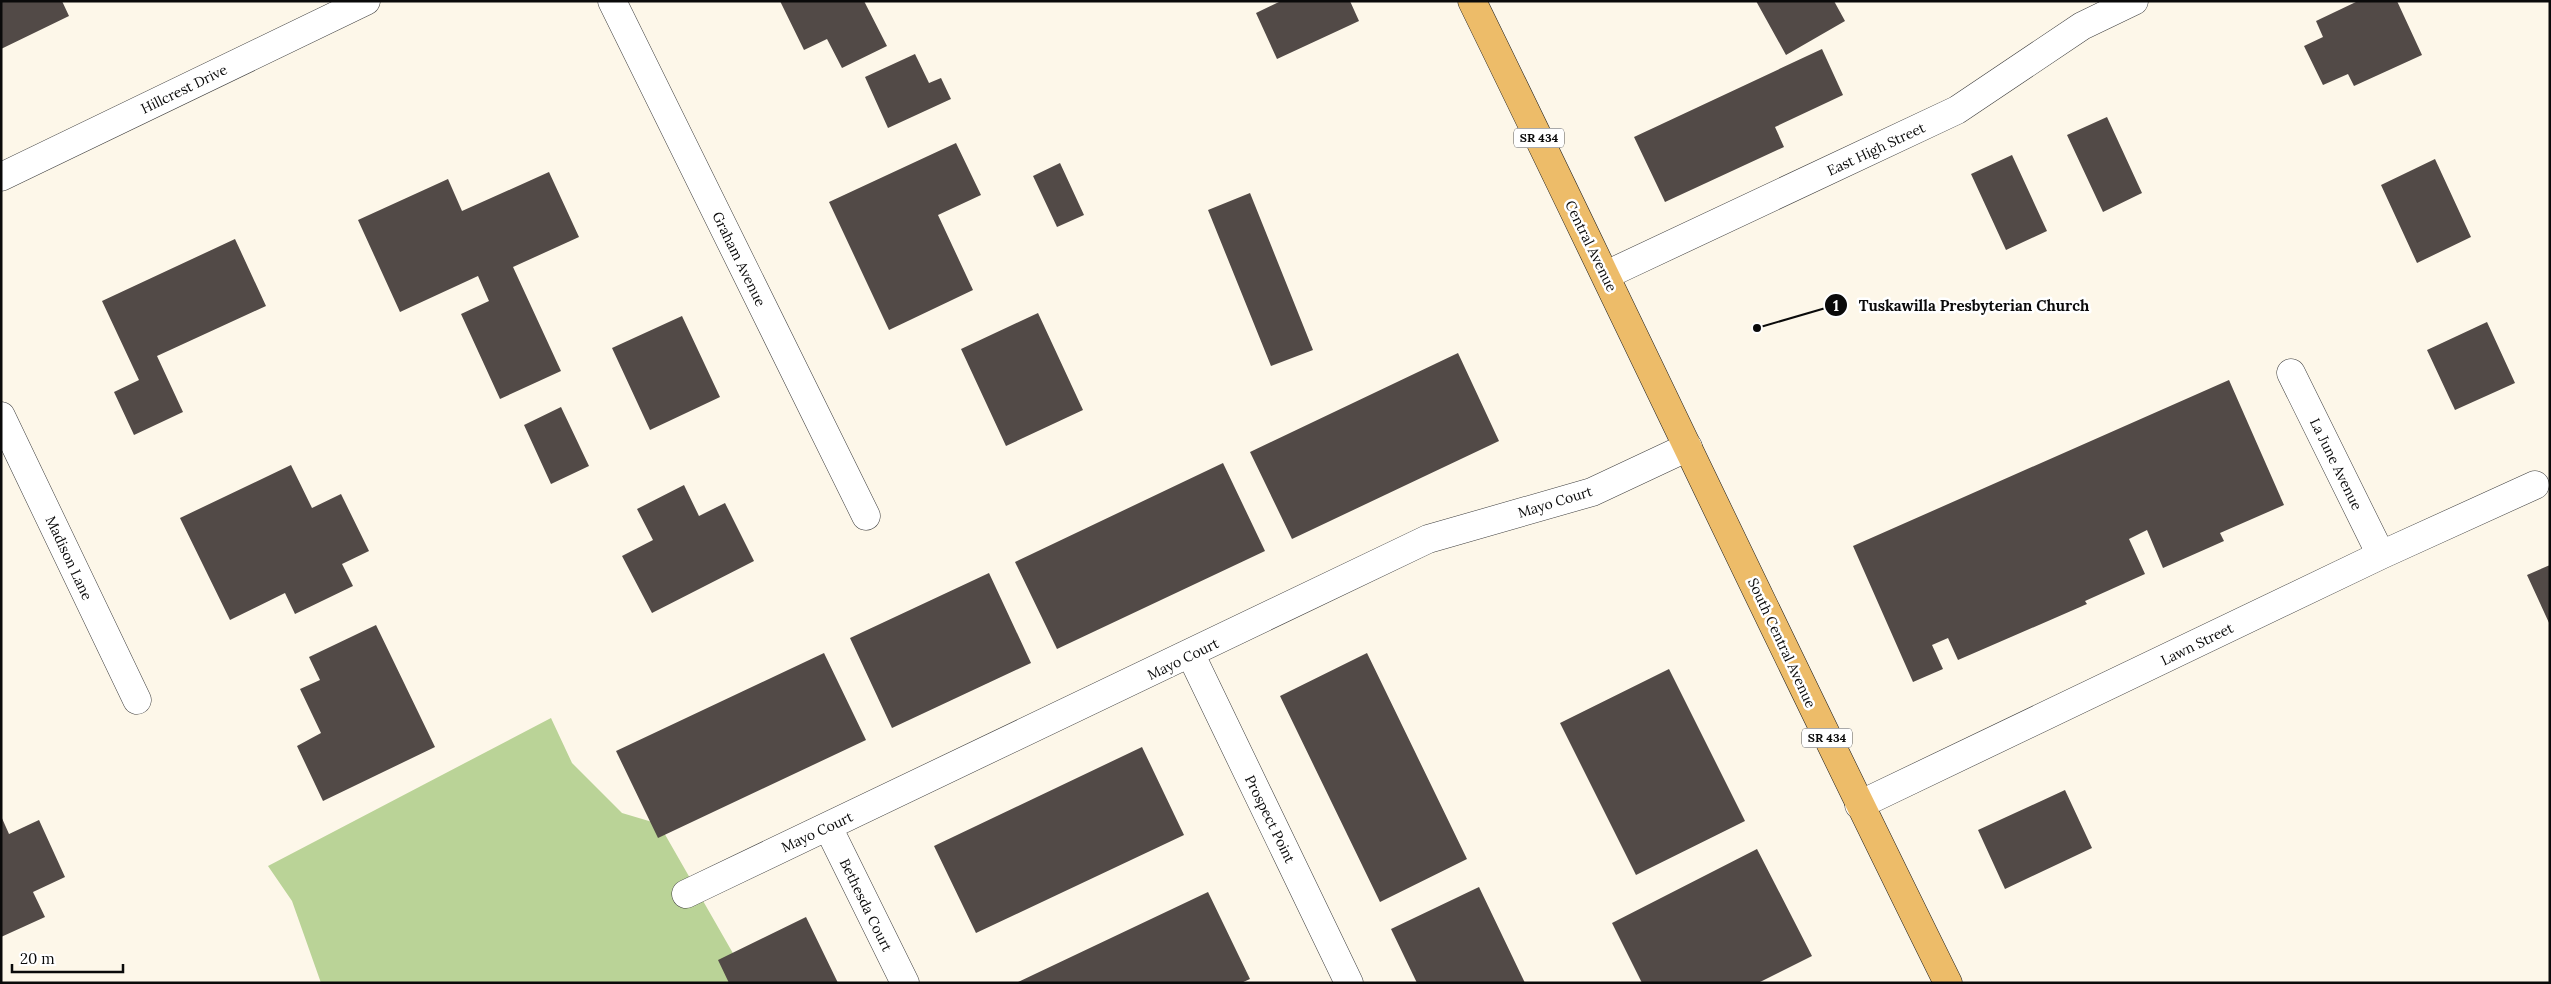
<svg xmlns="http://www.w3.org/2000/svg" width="2551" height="984" viewBox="0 0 2551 984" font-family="Lora,serif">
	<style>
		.forest { fill: #bad397 }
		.building { fill: #524a47 }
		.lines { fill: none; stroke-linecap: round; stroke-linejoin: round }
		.minor-casing { stroke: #3d3d3d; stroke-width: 29 }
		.major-casing { stroke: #1b1b1b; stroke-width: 29 }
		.minor { stroke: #fff; stroke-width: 28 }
		.major { stroke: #edbc69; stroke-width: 28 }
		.labels { text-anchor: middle; stroke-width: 5; stroke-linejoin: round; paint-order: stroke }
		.shield { fill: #fff; stroke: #545454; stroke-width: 1 }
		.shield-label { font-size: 12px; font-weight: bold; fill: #0a0a0a }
		.street-label { font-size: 14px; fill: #0a0a0a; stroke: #fff }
		.leader { fill: none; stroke: #0a0a0a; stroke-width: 2 }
		.callout-dot { fill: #0a0a0a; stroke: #fff; stroke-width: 2 }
		.mark-label { font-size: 15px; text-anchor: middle; font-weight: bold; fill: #fff }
		.callout-label { font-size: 15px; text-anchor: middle; font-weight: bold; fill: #0a0a0a; stroke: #fff; stroke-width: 5; stroke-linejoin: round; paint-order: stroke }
	</style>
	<rect width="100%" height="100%" fill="#fdf7e9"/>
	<path class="forest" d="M551,718L572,763L622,813L659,824L750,983H321L292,901L268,866Z"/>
	<path class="building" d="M1,1H62L69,16L1,49Z
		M780,1H864L887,46L842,68L827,39L804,50Z
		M1281,1H1350L1359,21L1277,59L1256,13Z
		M1756,1H1834L1845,21L1786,55Z
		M2358,1H2397L2422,55L2354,86L2348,74L2323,85L2304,46L2323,37L2316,21Z
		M1822,49L1843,95L1775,127L1784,147L1665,202L1634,137Z
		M915,54L929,83L941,78L951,99L888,128L865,77Z
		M2107,117L2142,193L2103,212L2067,135Z
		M956,143L981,195L938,215L973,290L889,330L829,202Z
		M2012,155L2047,231L2006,250L1971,174Z
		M2435,159L2471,237L2417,263L2381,185Z
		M1060,163L1084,215L1057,227L1033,176Z
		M549,172L579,237L513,267L561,371L500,399L461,314L489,301L478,276L400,312L358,220L448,179L462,211Z
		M1250,193L1313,350L1271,366L1208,210Z
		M235,239L266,306L157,356L183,412L134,435L114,392L139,380L102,301Z
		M1038,313L1083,410L1006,446L961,349Z
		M682,316L720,397L650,430L612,348Z
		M2487,322L2515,383L2455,410L2427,350Z
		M1458,353L1499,441L1292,539L1250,452Z
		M2229,380L2284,505L2220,533L2224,541L2163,568L2147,530L2129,539L2145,574L2085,601L2087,604L1958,660L1948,638L1932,645L1943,669L1913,682L1853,546Z
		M561,407L589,466L551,484L524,425Z
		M1223,463L1265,551L1057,649L1015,562Z
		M291,465L312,508L341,494L369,551L342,564L353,586L295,614L285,593L230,620L180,518Z
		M684,485L699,516L725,503L754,561L652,613L622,556L653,540L637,509Z
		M2550,565V625L2527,575Z
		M989,573L1031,663L892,728L850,638Z
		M376,625L435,747L323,801L297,746L321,733L300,689L320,680L309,657Z
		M824,653L866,740L658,838L616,751Z
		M1367,653L1467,859L1380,902L1280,696Z
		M1669,669L1745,821L1636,875L1560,723Z
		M1142,747L1184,835L976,933L934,846Z
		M2065,790L2092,848L2005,889L1978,830Z
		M1,816L9,834L39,820L65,877L33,892L45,917L1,937Z
		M1757,849L1812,956L1758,983H1642L1612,923Z
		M1479,887L1525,983H1417L1391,929Z
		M1208,892L1250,979L1241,983H1016Z
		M806,917L838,983H729L718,960Z"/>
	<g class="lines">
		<defs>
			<path id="minor" d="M612,1L866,516
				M1,177L366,1
				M1606,275L1957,110L2082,26L2134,1
				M2291,373L2381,555
				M1,416L137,700
				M1191,655L1349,983
				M1859,805L2381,555L2535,485
				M828,827L905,983
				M686,894L1428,539L1592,492L1688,447"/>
			<path id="major" d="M1472,1C1632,328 1786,657 1948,983"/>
		</defs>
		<use href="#minor" class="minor-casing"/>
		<use href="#major" class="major-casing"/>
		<use href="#minor" class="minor"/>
		<use href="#major" class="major"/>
	</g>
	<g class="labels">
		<g class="shield">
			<rect x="1514" y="128.5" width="50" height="19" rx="4"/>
			<rect x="1802" y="728.5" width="50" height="19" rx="4"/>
		</g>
		<g class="shield-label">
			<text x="1539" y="142">SR 434</text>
			<text x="1827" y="742">SR 434</text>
		</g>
		<g class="street-label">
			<text transform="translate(184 89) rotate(-26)" y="5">Hillcrest Drive</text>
			<text transform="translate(1876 149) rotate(-25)" y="5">East High Street</text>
			<text transform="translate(1591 246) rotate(64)" y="5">Central Avenue</text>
			<text transform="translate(739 259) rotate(64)" y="5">Graham Avenue</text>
			<text transform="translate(2336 464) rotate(64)" y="5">La June Avenue</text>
			<text transform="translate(1555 502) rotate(-17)" y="5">Mayo Court</text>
			<text transform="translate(69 558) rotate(65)" y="5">Madison Lane</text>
			<text transform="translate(1782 643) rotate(65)" y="5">South Central Avenue</text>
			<text transform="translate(2197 644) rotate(-26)" y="5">Lawn Street</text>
			<text transform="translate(1183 659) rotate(-26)" y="5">Mayo Court</text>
			<text transform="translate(1270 819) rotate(64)" y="5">Prospect Point</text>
			<text transform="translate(817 832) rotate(-25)" y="5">Mayo Court</text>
			<text transform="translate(866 905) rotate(64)" y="5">Bethesda Court</text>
		</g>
	</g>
	<path class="leader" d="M1757 328L1836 305"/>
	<g class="callout-dot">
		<circle cx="1757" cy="328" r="5"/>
		<circle cx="1836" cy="305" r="12"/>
	</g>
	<g class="mark-label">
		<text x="1836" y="311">1</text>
	</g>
	<g class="callout-label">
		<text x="1974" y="311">Tuskawilla Presbyterian Church</text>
	</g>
	<rect width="2551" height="984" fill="none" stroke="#0a0a0a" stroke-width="5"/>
	<path d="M12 964v8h111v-8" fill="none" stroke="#0a0a0a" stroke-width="2.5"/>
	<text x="20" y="964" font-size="15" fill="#0a0a0a" stroke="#ffffff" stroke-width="4" paint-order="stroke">20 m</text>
</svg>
